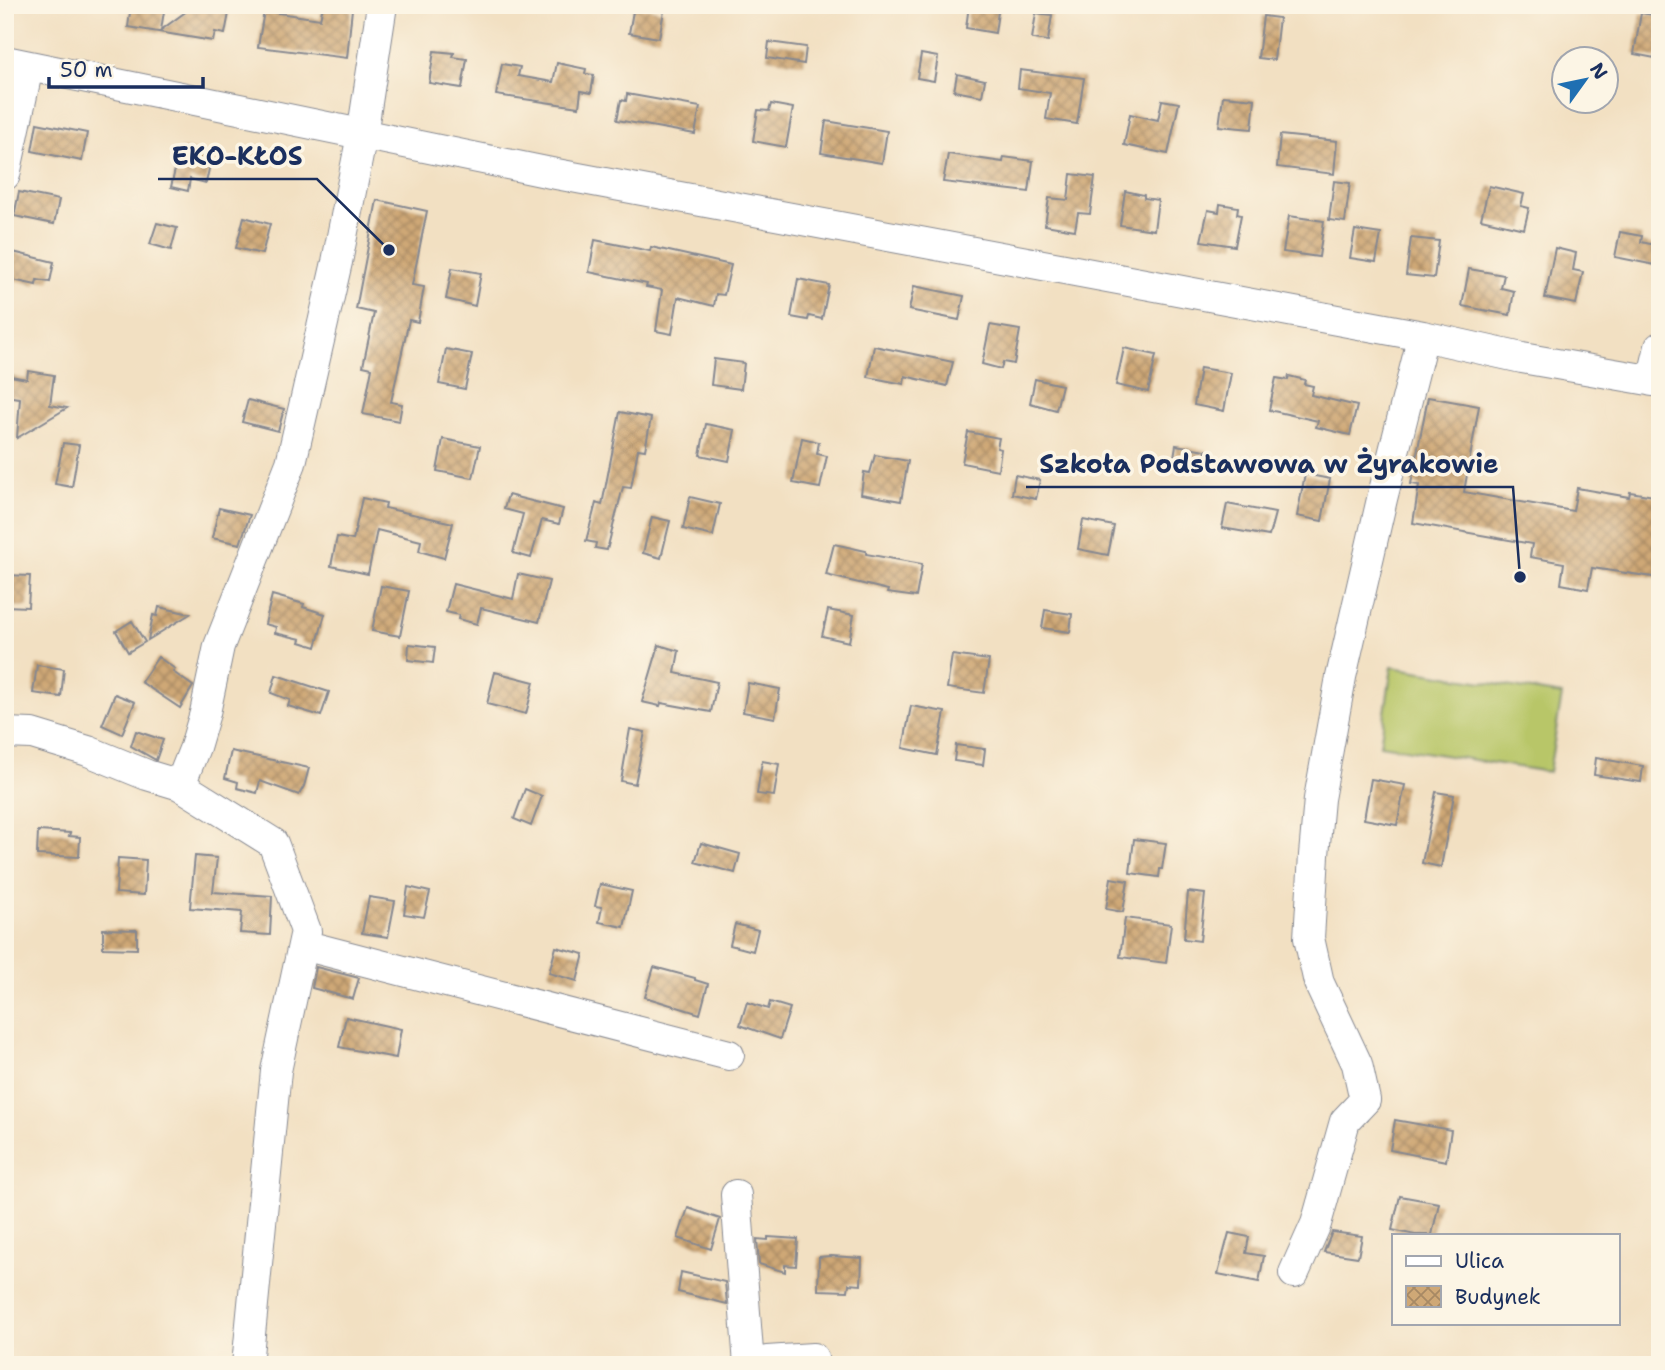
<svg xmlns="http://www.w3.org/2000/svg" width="1665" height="1370" viewBox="0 0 1665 1370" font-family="'Shantell Sans',sans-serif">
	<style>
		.pitch { fill: #b8c668; stroke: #6a7a63; stroke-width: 2 }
		.building { fill: url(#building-cross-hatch) }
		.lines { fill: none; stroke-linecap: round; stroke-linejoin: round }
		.minor-casing { stroke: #868890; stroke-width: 32 }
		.minor { stroke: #fff; stroke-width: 30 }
		.leader { fill: none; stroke: #1b2f5e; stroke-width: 2.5 }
		.callout-dot { fill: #1b2f5e; stroke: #fcf5e5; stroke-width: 2.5 }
		.callout-label { font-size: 26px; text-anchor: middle; font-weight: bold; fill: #1b2f5e; stroke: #fcf5e5; stroke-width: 7; stroke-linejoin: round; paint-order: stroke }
	</style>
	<defs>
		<pattern id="building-cross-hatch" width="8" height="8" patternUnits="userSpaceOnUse" patternTransform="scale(1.75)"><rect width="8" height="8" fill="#cfa876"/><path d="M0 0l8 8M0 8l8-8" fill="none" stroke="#a78964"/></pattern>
	</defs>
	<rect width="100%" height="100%" fill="#fcf5e5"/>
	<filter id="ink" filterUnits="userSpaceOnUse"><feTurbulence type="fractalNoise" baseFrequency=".0143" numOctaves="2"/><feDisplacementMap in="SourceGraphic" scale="14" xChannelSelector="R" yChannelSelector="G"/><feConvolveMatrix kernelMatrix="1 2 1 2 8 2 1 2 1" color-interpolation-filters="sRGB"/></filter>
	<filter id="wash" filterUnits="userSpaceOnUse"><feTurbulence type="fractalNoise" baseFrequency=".00686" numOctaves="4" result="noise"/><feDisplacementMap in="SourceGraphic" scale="28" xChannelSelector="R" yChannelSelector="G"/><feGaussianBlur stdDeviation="1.57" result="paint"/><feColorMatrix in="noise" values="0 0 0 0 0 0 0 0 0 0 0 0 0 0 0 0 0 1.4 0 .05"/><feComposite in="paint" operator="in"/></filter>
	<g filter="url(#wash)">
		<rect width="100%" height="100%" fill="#f2e0c2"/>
		<path class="pitch" d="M1392,667L1562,695L1549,772L1380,745Z"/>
		<g id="blocks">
			<path class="building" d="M131,5H165L161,30L195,5H218L217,11L229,13L225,34L215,32L213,41L128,27Z
				M969,5H999L995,33L966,28Z
				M323,6L352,9L347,58L258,47L264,11L320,19Z
				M634,6L664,11L659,38L629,33Z
				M1036,13L1052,15L1048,41L1032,39Z
				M1641,13L1660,16V59L1634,54Z
				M1263,16L1279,18L1274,60L1258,58Z
				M769,42L806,47L804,64L767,58Z
				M434,51L454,53L453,57L467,59L462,88L429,83Z
				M921,54L938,57L934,81L917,78Z
				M557,63L586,69L585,74L594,75L591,93L581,91L579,107L496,95L502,64L520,67L518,76L553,82Z
				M1020,70L1084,78L1077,124L1046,119L1050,93L1018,88Z
				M957,74L985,80L982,96L954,91Z
				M627,94L700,107L695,134L617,120L621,100L626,101Z
				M1223,96L1255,99L1252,129L1219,126Z
				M1162,100L1179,103L1168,154L1124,145L1130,114L1158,120Z
				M771,104L793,108L786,147L753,141L758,110L769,111Z
				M826,121L887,131L882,163L821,153Z
				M37,123L87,133L82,161L32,151Z
				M1280,135L1337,141L1334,174L1277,167Z
				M180,148L212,155L206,183L190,179L188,191L171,187Z
				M948,154L1003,162L1004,157L1033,161L1029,192L943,182Z
				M1071,174L1095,177L1090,214L1078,213L1075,230L1045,225L1049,198L1068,200Z
				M1334,181L1350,183L1345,222L1329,220Z
				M1489,186L1524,194L1521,206L1529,208L1524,229L1481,219Z
				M1125,191L1144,195V198L1158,200L1154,230L1120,225Z
				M19,192L59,200L54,224L14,216Z
				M377,200L427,211L412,285L424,287L418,322L409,320L391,402L402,404L399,421L363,414L372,368L363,366L374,313L356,309Z
				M1220,204L1238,207L1237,214L1241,215L1235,246L1201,241L1208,210L1219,212Z
				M1289,216L1324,221L1319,257L1283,252Z
				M244,217L270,224L262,254L236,248Z
				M157,223L177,228L171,250L150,244Z
				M1355,230L1381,234L1376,262L1350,258Z
				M1620,232L1642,236L1641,242L1660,246V266L1615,257Z
				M1411,238L1439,241L1434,278L1406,275Z
				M595,240L650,251L651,247L731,265L724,295L716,294L714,306L678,297L672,334L656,331L662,290L646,287L647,284L589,272Z
				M1555,248L1576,253L1573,270L1583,272L1576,304L1545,298Z
				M13,252L54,262L50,282L37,280L36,285L8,279Z
				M452,268L481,273L475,306L446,299Z
				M1469,269L1504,275L1501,288L1514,291L1510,315L1462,306Z
				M798,279L829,285L822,319L809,316L808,320L791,317Z
				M914,286L964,296L959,320L909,310Z
				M990,325L1020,330L1014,364L1003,362L1001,369L982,364Z
				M874,346L953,362L947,386L905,376L904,384L868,377Z
				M1124,348L1156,355L1148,392L1116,385Z
				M446,349L472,354L465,389L439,384Z
				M714,359L744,363L741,389L711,385Z
				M1200,368L1231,373L1224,411L1194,405Z
				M28,371L54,375L50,405L67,408L17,438L20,398L5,396V375L27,379Z
				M1289,376L1305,380L1304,384L1313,386L1311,395L1357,406L1350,435L1316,427L1318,421L1269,410L1276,378L1288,380Z
				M1035,379L1062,385L1056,410L1030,403Z
				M1428,397L1479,406L1464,492L1573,511L1577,488L1629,497L1630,492L1660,497V578L1592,568L1588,589L1561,584L1564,563L1530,557L1532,544L1413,523L1419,485L1411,484Z
				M248,400L284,409L278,431L242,422Z
				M620,412L651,418L645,450L638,449L631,488L623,487L607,550L595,548L596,543L586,541L596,503L602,505Z
				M706,424L735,430L729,461L700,455Z
				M968,432L999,438L997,448L1001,449L998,470L962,463Z
				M802,438L819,442L817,454L827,456L820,488L793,483Z
				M443,439L480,446L473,478L437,471Z
				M63,443L79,445L72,487L55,484Z
				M1176,445L1206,450L1203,468L1173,463Z
				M875,455L908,461L901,501L861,494L864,472L870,473Z
				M1305,474L1330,479L1322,521L1297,516Z
				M1015,475L1040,480L1036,499L1012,494Z
				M508,495L563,509L559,524L542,520L531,558L513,553L523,514L504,509Z
				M690,497L720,504L713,536L683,529Z
				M362,498L386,503L385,508L453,523L444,558L419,551L421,541L377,530L368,574L331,566L337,537L353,540Z
				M1227,504L1275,513L1269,536L1222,528Z
				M219,508L250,515L240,544L212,538Z
				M652,517L670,521L661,558L643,553Z
				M1083,520L1114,526L1108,555L1078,549Z
				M834,544L866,551V554L922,564L916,597L887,593L888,590L826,575Z
				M518,574L549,581L539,622L481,608L477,624L458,619L459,615L446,612L453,584L513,599Z
				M5,575L30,576L28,607L5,606Z
				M381,586L409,591L400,636L372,631Z
				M272,595L304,604L303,607L325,614L316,647L300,642L301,639L275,633L276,627L265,624Z
				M159,607L190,614L148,640L153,615L157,616Z
				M828,610L854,615L849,642L822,636Z
				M1045,610L1072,614L1070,632L1042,628Z
				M132,621L145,642L128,652L116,631Z
				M409,644L435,647L433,663L408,660Z
				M659,645L679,651L675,673L717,682L711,712L661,703L660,706L642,702Z
				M952,655L989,660L984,693L947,688Z
				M158,657L175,669L173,672L193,686L180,708L141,682Z
				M37,665L64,669L61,697L33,693Z
				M495,672L534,682L526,714L487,704Z
				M276,675L329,692L321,716L288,706L290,700L271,693Z
				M748,683L780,689L775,718L743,712Z
				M115,694L135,702L122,734L102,725Z
				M911,706L945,712L937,755L903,748Z
				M630,729L645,732L635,784L621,781Z
				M136,731L163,740L156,760L131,746Z
				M956,745L985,749L983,765L954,761Z
				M231,751L309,768L304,786L299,795L260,781L257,793L237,788L238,782L225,778Z
				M1596,758L1643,766L1641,782L1594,775Z
				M762,761L779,764L774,796L757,794Z
				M1371,779L1405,785L1397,825L1364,819Z
				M525,789L542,796L531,826L514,819Z
				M1436,792L1454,795L1441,867L1422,863Z
				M38,831L70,833L69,836L80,837L79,857L37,855Z
				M1134,839L1166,843L1162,869H1160L1159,877L1130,873Z
				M701,843L740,854L735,873L695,862Z
				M195,856L217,858L213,892L272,896L270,935L240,933L242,912L190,908Z
				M118,858L146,860L144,895L116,893Z
				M1111,878L1128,881L1123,912L1106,909Z
				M600,884L632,891L624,927L599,922L602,907L595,906Z
				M408,887L430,892L424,917L404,914Z
				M1188,892L1205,894L1200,941L1184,939Z
				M369,897L395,901L388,937L362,933Z
				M1125,918L1171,924L1166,963L1120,957Z
				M735,924L758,930L753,951L730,945Z
				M103,929L137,930V949L103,948Z
				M556,947L584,954L577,981L549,973Z
				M316,967L359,978L353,999L312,988Z
				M654,967L695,978V980L708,984L700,1014L645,997Z
				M747,1002L768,1009L770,1002L790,1008L780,1039L740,1025Z
				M346,1017L401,1029L396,1058L339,1047Z
				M1395,1120L1451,1130L1446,1161L1390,1150Z
				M1400,1196L1439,1203L1432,1235H1415L1392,1230Z
				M688,1208L720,1219L711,1249L678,1238Z
				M1332,1232L1362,1236L1358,1257L1324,1252Z
				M1229,1233L1249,1237L1246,1253L1264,1256L1259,1282L1218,1274Z
				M768,1237L798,1239L796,1266L785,1265V1272L759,1264L757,1239L768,1240Z
				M831,1256L862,1258L861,1285L849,1284L848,1291L818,1290L819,1257Z
				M681,1272L725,1282L727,1304L678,1292Z"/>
		</g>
	</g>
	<g filter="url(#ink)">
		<use href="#blocks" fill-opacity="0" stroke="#868890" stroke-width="2"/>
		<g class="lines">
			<defs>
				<path id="minor" d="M5,61L551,173L1423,336L1522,358L1660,382
					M5,175L28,67
					M1652,381L1660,347
					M5,733L32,734L88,751L147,775L180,785L273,843L306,931L276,1071L247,1365
					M180,785L195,747L205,713L219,646L291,463L337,262L362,135L382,5
					M303,945L729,1055
					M736,1195L749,1365
					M1294,1273L1316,1224L1345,1121L1365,1100L1357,1064L1319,983L1309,938L1314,855L1319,799L1341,677L1382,499L1423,336
					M758,1365L767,1361L813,1358"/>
			</defs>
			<use href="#minor" class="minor-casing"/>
			<use href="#minor" class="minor"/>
		</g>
	</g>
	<path class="leader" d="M389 250L317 179H158M1520 577L1513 487H1026"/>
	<g class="callout-dot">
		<circle cx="389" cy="250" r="7"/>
		<circle cx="1520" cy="577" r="7"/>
	</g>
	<g class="callout-label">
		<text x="237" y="165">EKO-KŁOS</text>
		<text x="1269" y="473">Szkoła Podstawowa w Żyrakowie</text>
	</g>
	<rect width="1665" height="1370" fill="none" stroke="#fcf5e5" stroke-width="28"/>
	<rect x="1392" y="1234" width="228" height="91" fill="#fcf5e5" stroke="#a2a6af" stroke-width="2"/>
	<rect x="1406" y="1256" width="35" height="10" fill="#ffffff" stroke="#a2a6af" stroke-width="2"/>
	<text x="1455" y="1268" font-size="21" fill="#1b2f5e">Ulica</text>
	<rect x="1406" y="1286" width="35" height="21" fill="url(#building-cross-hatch)" stroke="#a2a6af" stroke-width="2"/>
	<text x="1455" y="1304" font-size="21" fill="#1b2f5e">Budynek</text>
	<g transform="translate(1585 80) rotate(57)"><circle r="33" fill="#fcf5e5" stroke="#a2a6af" stroke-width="2"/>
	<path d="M0-5L12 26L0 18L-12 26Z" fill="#1f6fb2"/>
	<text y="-10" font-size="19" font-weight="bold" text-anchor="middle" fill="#1b2f5e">N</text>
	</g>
	<path d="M49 77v10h154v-10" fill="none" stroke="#1b2f5e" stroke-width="3.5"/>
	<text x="60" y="77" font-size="21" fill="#1b2f5e" stroke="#fcf5e5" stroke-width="5" paint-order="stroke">50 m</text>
</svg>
